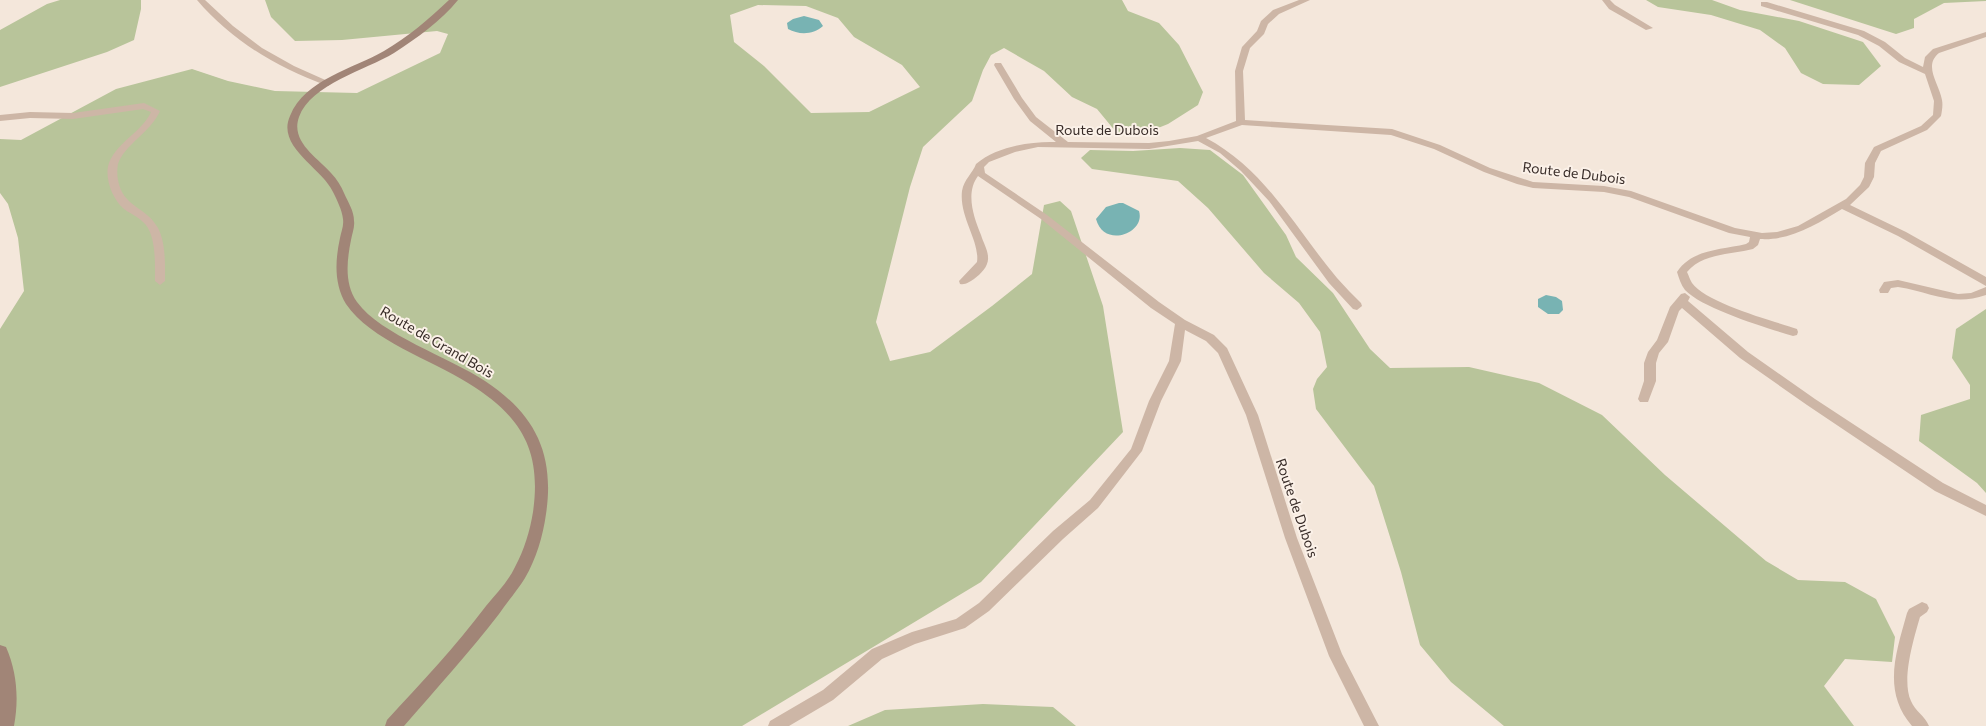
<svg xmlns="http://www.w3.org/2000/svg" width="1986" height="726" viewBox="0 0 1986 726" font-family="Commissioner,sans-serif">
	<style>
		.green { fill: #b8c49a; fill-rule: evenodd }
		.water { fill: #78b3b3 }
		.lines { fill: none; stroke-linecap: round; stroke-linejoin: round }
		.street { fill: #cdb6a6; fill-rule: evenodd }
		.secondary { fill: #a18577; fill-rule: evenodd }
		.labels { text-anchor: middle; stroke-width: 4; stroke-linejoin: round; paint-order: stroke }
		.street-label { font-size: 14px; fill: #382c28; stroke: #fbf1e8 }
	</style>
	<rect width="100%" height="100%" fill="#f4e7db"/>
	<path class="green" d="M60,0H141V9L134,40L107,52L0,87V30L47,4Z
		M265,0H1122L1128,11L1159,23L1179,45L1203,92L1198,105L1168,124L1138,136L1116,132L1097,109L1072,97L1044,71L1004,48L991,55L983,70L972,101L923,147L910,187L876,322L890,361L930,352L992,306L1032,274L1044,205L1060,201L1071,211L1103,306L1123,432L981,582L742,726H0V329L24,291L18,238L8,204L0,193V139L21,140L116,89L192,69L228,81L275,91L357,93L440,53L448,34L437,31L342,40L295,41L271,17ZM758,5L806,6L838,18L854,37L902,65L920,87L869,112L811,113L764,66L734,42L730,15Z
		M1646,0H1712L1740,10L1799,21L1863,42L1881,66L1859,85L1823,84L1801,73L1785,48L1760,30L1711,15L1658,7Z
		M1790,0H1986V1L1944,3L1914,19V28L1896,34Z
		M1180,148L1210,150L1243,175L1286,235L1296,257L1333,293L1370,349L1390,368L1469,367L1539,383L1602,415L1665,475L1766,561L1798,580L1845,582L1876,599L1895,637L1892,662L1845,659L1824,686L1854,726H1504L1451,682L1420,645L1401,572L1374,486L1316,409L1313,389L1317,379L1327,367L1320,332L1299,303L1264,273L1208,208L1178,181L1092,169L1081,158L1090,150L1133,151Z
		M1986,309V493L1977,483L1919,441L1921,415L1970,399V385L1952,358L1956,329Z
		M983,704L1053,707L1076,726H848L885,710Z"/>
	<path class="water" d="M804,16L819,20L823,26C813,35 799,35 788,29L787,23L793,19Z
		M1119,203H1123L1139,211C1146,233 1104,249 1096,219L1106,207Z
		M1546,295L1556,297L1562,301L1563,310L1559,314H1548L1538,307V299Z"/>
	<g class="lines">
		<path class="street" d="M197,0H205L233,26L262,48L294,66L332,83L328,86L325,85C276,67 231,40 197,0Z
			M1299,0H1310L1279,14L1268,24L1264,34L1250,48L1243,71L1245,120L1392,129L1440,145L1490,168L1533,182L1604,186L1631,191L1735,228L1762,233L1777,232L1798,226L1846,199L1860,185L1864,177L1865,163L1874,147L1921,126L1933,115L1934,101L1925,74L1899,62L1879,46L1858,35L1761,6V2H1767L1864,31L1885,42L1905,58L1923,67L1925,57L1933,49L1986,32V37L1939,53C1923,66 1939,83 1942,100C1943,105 1942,111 1941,116L1927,130L1881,151L1875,163L1874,177L1869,187L1850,205L1906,232L1986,277V286L1898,236L1842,209C1817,224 1790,241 1760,239L1758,245L1753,249C1730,255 1703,253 1687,272C1689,276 1690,280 1692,283C1706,303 1773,321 1797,329L1798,332L1797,335L1793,336C1767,328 1703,309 1685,290C1681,285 1679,278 1677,272C1692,249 1721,250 1746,244L1749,242L1750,237L1729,233L1629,197L1604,192L1533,188L1517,184L1484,172L1434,149L1391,135L1242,125L1206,138C1266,170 1295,228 1337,278C1345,287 1353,295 1361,303L1362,306L1357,310L1353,309L1329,283L1269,201L1241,171L1220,153L1198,141L1149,149L1038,147L1015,152L989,162L984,167L985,173L1047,215L1159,302L1185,320L1214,335L1227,348L1258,415L1297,538L1342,654L1379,726H1364L1329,656L1285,538L1246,415L1218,353L1206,341L1185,330L1181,361L1161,401L1142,451L1098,508L1063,539L989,611L965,628L915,644L882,659L833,700L789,726H768L770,721L823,690L872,649L912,632L956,619L979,603L1053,531L1090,500L1131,449L1149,401L1169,361L1175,324L1151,308L1041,219L978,176C965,193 974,218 981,235C983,242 988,250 988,257C989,266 981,274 974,279C969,282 966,285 960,284L959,281L977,262C980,241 959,217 962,191C964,179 973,173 976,164C996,147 1030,141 1056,142L1030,121L1014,99L994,65L995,63H1001L1022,98L1036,117L1068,142L1149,143L1169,141L1197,136L1236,121L1235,71L1242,47L1257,31L1261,21L1273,10Z
			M1602,0H1610L1615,5L1653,28L1646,30L1609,9Z
			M144,103L160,111C151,132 124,145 118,164C117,169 117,175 118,180C123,208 146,206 158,228C166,244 165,264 165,281L160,285L155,281C155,264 156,243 148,228C142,218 132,215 124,209C112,199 104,177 109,163C118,141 142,132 151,112L143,109L73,119L30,118L0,121V115L30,112L73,113Z
			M1898,280L1958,294L1971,293L1986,287V295C1952,307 1931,292 1898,287L1891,288L1888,293H1880L1879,290L1884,282Z
			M1685,293L1690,297L1688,301L1748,352L1815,399L1943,483L1986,505V516L1935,491L1807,405L1740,358L1682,308L1679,311L1668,342L1659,353L1656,363V381L1648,402H1640L1638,399L1644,381V363L1648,352L1657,340L1670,307L1681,294Z
			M1922,602L1927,604L1929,608L1927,612L1920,617C1914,638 1901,680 1911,701C1915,711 1925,716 1929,726H1912C1882,691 1896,653 1907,613L1909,609Z"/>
		<path class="secondary" d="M449,0H458C441,21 417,38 394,53C366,70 311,84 299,117C290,142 318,158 331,173C337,179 341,186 344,193C348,202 354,211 354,221C355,227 352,234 351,240C347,260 344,284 357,302C381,335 449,357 485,381C535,414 555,454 546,514C543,536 536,559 525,578C517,591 507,602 499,614C469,653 436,689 404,726H385L387,720C421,683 456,646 486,606C496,594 508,582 515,567C524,550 530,531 533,512C542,449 520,415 468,383C432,360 370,340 346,304C334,284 335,261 340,238C341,232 344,226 343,219C342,210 337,200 333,192C322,168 276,147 290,116C305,79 353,69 384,51C408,37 429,19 449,0Z
			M0,645L6,647C17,672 19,699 14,726H0Z"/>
	</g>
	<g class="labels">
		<g class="street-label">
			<text x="1107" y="135">Route de Dubois</text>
			<text transform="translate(1574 173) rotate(7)" y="5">Route de Dubois</text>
			<text transform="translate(437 342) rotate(30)" y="5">Route de Grand Bois</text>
			<text transform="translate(1297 508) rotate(71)" y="5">Route de Dubois</text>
		</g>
	</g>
</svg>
